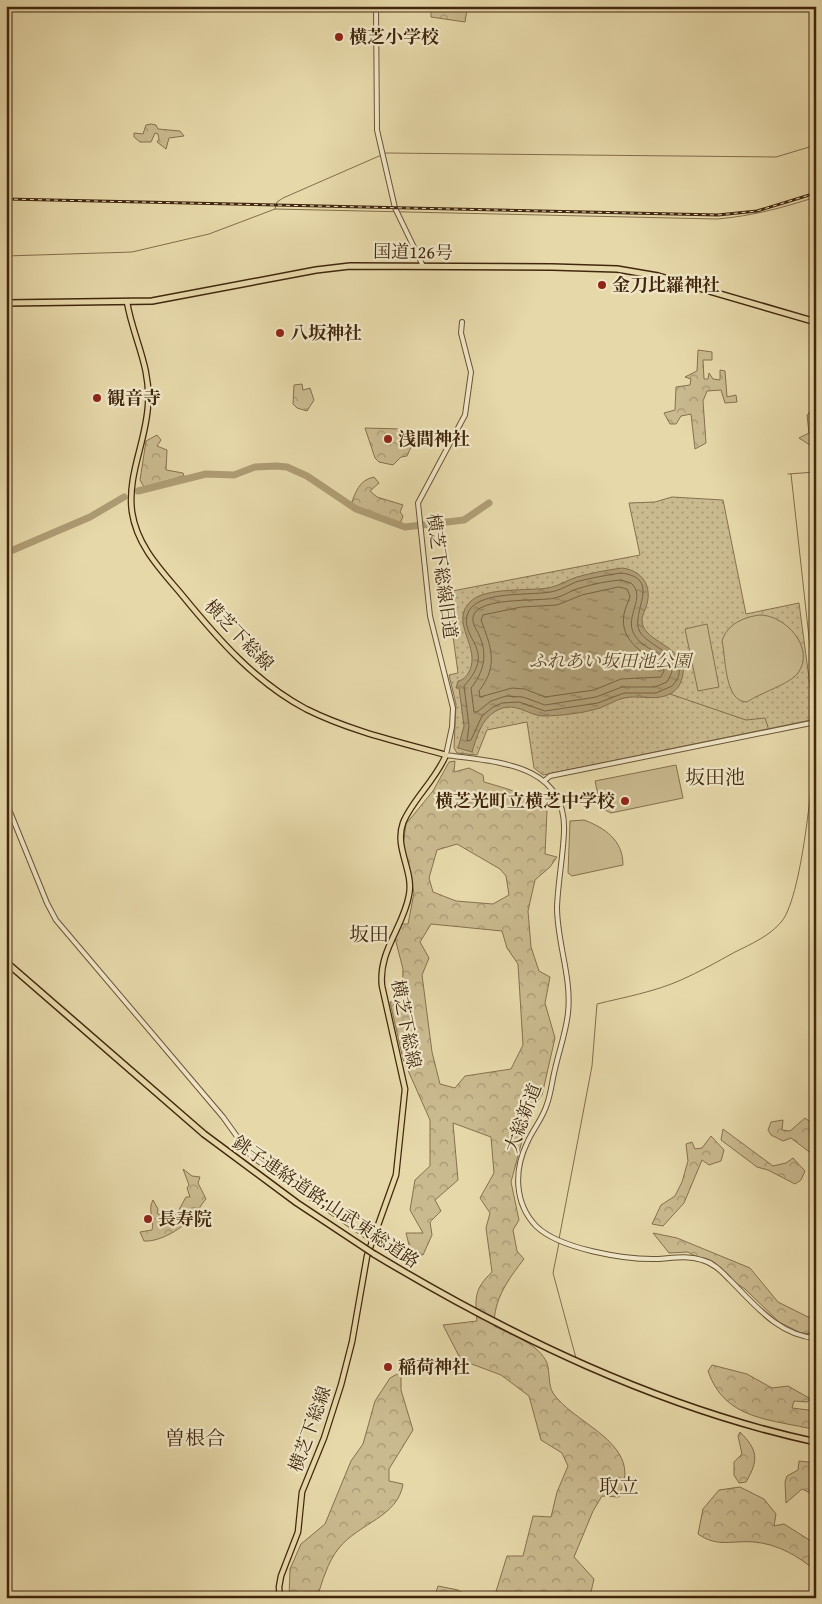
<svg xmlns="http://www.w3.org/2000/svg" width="822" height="1604" viewBox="0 0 822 1604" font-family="'Gentium Book Plus','Noto Serif JP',serif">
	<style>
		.grass { fill: url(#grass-dots); stroke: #86704e }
		.forest { fill: url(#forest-crowns); stroke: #86704e; fill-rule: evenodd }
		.garden { fill: #caba8f; stroke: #86704e }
		.water { fill: url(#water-ripples); stroke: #836d4b }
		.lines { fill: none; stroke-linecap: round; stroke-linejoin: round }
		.shore { stroke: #786241; stroke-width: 1 }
		.stream { stroke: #836d4b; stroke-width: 1 }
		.river { stroke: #ae9c74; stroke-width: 7 }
		.minor-casing { stroke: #6b5335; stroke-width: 6 }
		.major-casing { stroke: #42270e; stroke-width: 7 }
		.highway-casing { stroke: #42270e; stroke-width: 8 }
		.minor { stroke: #efe6c7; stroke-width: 4 }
		.major { stroke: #e6d8a9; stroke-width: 4.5 }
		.highway { stroke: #e6d8a9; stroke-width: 5 }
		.rail-casing { stroke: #42270e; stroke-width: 3 }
		.rail { stroke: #efe6c7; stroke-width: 1; stroke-dasharray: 4; stroke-linecap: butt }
		.highway-bridge-casing { stroke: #42270e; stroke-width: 8; stroke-linecap: butt }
		.highway-bridge { stroke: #e6d8a9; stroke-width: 5 }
		.poi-dot { fill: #8f2418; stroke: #efe6c7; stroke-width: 2 }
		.labels { text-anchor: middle; stroke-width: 4.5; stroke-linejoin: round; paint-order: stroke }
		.poi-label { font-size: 18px; font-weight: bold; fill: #42270e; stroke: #efe6c7; text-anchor: start }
		.street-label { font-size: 18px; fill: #42270e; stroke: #efe6c7 }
		.park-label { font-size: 18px; font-style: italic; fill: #5d4428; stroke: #efe6c7 }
		.quarter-label { font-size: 20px; fill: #42270e; stroke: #efe6c7 }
	</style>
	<defs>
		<pattern id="grass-dots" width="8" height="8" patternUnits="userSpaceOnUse" patternTransform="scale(1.25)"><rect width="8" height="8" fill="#caba8f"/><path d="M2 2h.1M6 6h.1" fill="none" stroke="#a69773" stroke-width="1.8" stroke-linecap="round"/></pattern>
		<pattern id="forest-crowns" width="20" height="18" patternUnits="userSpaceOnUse" patternTransform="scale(1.25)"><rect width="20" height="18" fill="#caba8f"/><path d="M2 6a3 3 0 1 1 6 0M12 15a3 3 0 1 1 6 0" fill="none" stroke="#a69773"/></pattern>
		<pattern id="water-ripples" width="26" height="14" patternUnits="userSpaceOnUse" patternTransform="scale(1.25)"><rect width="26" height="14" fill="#ae9c74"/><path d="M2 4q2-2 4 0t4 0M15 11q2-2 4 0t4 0" fill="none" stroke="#8f7f5e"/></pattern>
	</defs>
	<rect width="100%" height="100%" fill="#e6d8a9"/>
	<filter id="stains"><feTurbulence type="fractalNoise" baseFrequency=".004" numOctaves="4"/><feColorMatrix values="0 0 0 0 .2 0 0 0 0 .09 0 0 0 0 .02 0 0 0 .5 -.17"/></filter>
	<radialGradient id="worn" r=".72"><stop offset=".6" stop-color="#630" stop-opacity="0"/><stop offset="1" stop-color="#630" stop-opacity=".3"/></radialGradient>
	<path class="grass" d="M672,497L723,500L746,614L799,603L811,693V720L543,775L534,768L527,722L487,730L477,755L457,753L454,748L456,704L449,675L458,673L447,592L640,555L629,503L655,502Z"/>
	<path class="forest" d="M431,6H462L467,10L465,22L431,17Z
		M151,124L156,125L158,129L180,131L184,136L169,138L166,149L157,142L159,139L158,134L155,133L151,142H140L134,137V133L143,134L146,125Z
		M698,350L712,352V360H703L704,379H708L709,373L713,379L720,380V370L725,371L727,397L736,395L737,402L725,403L721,390L707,391L703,401L706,443L695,449L691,414L681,416L676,424H670L664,413L675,410L676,387L690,385L691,379L685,377L697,371Z
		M302,384L303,390L310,388L314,400L307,411L297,408L293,404L294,385Z
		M816,400V449L799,438L809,433L807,415L813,409V401Z
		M365,428L401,429L411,447L407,456L401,457L393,465L379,462L375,458Z
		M157,435L161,440L157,446L167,450L166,470L183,473L184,476L144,487L140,480L146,441Z
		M374,477L379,483L370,491L377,497L403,505L400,512L403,516L400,524L351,504C356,492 359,480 374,477Z
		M455,761L454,772L469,768L483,775L484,782C508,789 529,794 547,811L545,854L557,857L550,867L535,880L528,911L531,947L539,971L550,977L545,1003L555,1038L542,1095L530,1111L511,1182L519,1220L513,1230L517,1251L524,1259C508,1280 494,1298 494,1326C512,1335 539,1344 547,1363C550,1372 548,1385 553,1393C572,1421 625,1437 625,1474C624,1482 621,1490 619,1497L602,1496L593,1511L574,1557L594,1579L591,1592L593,1598H494L507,1556H523L533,1516L551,1517L557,1492L568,1466L562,1453L541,1440L529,1396L501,1375L461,1360L443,1325L477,1321C475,1298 474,1289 492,1272L486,1228L490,1213L480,1198L494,1173L491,1137L453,1123L458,1180L435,1200L441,1211L430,1222L432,1235L423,1255L411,1253L406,1233H423L410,1210L415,1180L430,1166V1120L403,1059L390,1002L402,1003L403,969L395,938L402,924H408L414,893L403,845L406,824L433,791L449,762ZM457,844L500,869L506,876L509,895L493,904L456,901L433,892L429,878L437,850ZM431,924L502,931L507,948L518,964L523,1045L511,1069L465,1076L455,1088L440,1084L432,1052L422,975L429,958L420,942Z
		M805,1118L813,1124L816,1122V1157L791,1138L783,1141L771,1135L768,1130L771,1122L783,1120L782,1130L790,1131Z
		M723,1129L773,1166L786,1163L793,1158L805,1171L801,1180L795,1184L768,1170L757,1167L721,1140Z
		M711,1136L724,1150L721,1161L709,1165L702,1160L684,1203L663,1226L652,1224L661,1205L675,1196L682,1182L688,1161L686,1144L692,1142L695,1149L702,1148Z
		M183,1169L192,1176L200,1177L198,1183L206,1199C201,1204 199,1210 194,1215C183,1228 161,1242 144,1241L140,1232L152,1230C155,1220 147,1210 153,1200L158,1209L157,1213L162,1216L164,1221L169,1217L176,1215L186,1197H190L187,1188L189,1185Z
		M653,1233L677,1238L750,1268L778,1302L808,1317H816V1334L801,1333L779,1322L745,1289L688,1252L669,1253Z
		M712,1365L747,1374L772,1388L788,1386L811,1399L807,1402L794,1401L792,1408L816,1411V1430C772,1419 725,1421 708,1371Z
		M401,1372V1390L413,1430L389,1469V1481L403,1484C398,1517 359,1523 339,1548C328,1561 322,1582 317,1598H289L290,1569L301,1544L325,1524L351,1461L363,1444L375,1401L390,1378Z
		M740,1432C758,1450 759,1460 746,1482L739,1483L734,1475V1462L742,1454L738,1436Z
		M799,1461L816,1463V1496L802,1489L786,1503L785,1482L787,1476L798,1470Z
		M740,1487L764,1499L776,1514L774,1526L784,1524L811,1541H816V1571C798,1556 778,1544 754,1542C732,1540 718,1548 698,1534L703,1509L719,1490Z
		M438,1586L458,1590L471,1598H434Z"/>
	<path class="garden" d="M760,615C785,615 816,648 798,673C790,684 760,693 747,702C724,702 726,657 722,641C727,624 744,617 760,615Z
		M707,624L719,687L698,691L685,629Z
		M676,765L683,798L611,813L601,808L595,781Z
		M584,820C605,828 623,840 623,865L572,876L568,873L570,821Z"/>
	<path class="water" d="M622,568C646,571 654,591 644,612C629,644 699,643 680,684C677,690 671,694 665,696C652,700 638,695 624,698C615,700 608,705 600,708C584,713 560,716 543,716C526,715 515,700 496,711C481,719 477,737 472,752L458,748L464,726L459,688H456L458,681C463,680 466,677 469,672C482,647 448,622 471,601C486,587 529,591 548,588C559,586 567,580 577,577C591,573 607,570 622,568Z"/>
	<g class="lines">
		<path class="shore" d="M621,573C664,578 629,613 640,632C650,649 697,659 672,686L656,693H624L598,703L545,711L519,702L502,703L493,707L482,716L471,740L467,741L469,726L464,686C497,650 462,641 467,616C473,588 535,597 555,591C562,589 569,585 576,582C590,578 607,575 621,573Z
			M621,580L631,583C647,597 624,616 634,634C642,650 669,653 672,672L667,682L655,687H622L596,697L545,705L523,697L506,696L491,701L477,712H474L471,688C484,672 488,654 479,635C477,630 472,624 473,617C477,596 539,602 555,598C564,596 571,590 580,588C593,584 608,581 621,580Z
			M619,587L627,589L630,596C629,602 625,607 624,614C619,642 645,653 663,667L664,671L661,677L621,679L594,690L545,697L525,689L512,688L480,697L479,691C499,665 491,647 481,620L483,615L521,607L557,605L582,595Z"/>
		<path class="stream" d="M275,209L277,202L283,198L386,153L776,157L816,145
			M6,256L132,252L209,234L275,209L717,219C752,216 782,208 816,197
			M788,474L816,472
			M791,474L815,692V721
			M670,694L746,720L765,718L768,727
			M559,1239L592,1066L597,1004C625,997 654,992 681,980C699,972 717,962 735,952C751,944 770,936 782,921C803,894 815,763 815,725
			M559,1243L553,1273L576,1358"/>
		<path class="river" d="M138,491L206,474L234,475L255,467L276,466L287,467L307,476L356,509L405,527L464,520L489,503
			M6,553L90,517L124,497"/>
		<defs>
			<path id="minor" d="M376,6L377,130L395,208L423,266
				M462,322L461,333L471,372L465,415L418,503L430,616L453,708L452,727L446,755C496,762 567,763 564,832C563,857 558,882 557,907C557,943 572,977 568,1013C566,1032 559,1051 555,1069C552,1081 551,1093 547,1104C543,1118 533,1129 527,1143C514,1170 514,1203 536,1226C559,1249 626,1260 658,1259C673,1258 687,1255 702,1260C714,1263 721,1271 730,1280C754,1304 779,1336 816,1338
				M544,781L550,776L816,722
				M6,802L47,903L56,920L223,1117L251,1156L372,1240"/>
			<path id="major" d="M127,302C133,338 151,366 148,405C146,442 127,475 132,512C137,546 161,570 182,595C218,639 255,682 306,709C350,731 399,742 446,755C435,781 412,800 403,823C394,848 414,871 409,895C404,926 378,951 382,986L405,1089L396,1175L367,1256L352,1342L341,1385L324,1438L302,1492L298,1532L281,1576L279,1587L280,1598"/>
			<path id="highway" d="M6,303L152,301L316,270L350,266L552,267L617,269L658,276L816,322
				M6,962L204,1134
				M374,1254C510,1336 659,1408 816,1442"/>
		</defs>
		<use href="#minor" class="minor-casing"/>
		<use href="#major" class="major-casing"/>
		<use href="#highway" class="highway-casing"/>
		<use href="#minor" class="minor"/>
		<use href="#major" class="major"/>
		<use href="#highway" class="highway"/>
		<defs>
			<path id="rail" d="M6,199L718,215L757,211L816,193"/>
		</defs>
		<use href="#rail" class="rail-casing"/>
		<use href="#rail" class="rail"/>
		<defs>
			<path id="highway-bridge" d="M204,1134L297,1203L374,1254"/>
		</defs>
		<use href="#highway-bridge" class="highway-bridge-casing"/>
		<use href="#highway-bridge" class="highway-bridge"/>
	</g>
	<g class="poi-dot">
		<circle cx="339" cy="37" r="5"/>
		<circle cx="602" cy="285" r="5"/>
		<circle cx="280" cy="333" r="5"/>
		<circle cx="97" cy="398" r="5"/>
		<circle cx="388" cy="439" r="5"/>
		<circle cx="625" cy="801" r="5"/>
		<circle cx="148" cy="1219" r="5"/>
		<circle cx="388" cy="1367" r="5"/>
	</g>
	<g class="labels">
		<g class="poi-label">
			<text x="349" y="43">横芝小学校</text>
			<text x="612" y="291">金刀比羅神社</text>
			<text x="290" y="339">八坂神社</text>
			<text x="107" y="404">観音寺</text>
			<text x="398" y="445">浅間神社</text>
			<text x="615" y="807" text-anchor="end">横芝光町立横芝中学校</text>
			<text x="158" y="1225">長寿院</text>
			<text x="398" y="1373">稲荷神社</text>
		</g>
		<g class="street-label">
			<text transform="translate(413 252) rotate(1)" y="6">国道126号</text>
			<text transform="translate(442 576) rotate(82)" y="6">横芝下総線旧道</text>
			<text transform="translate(239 635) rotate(46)" y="6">横芝下総線</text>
			<text transform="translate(406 1024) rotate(79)" y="6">横芝下総線</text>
			<text transform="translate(523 1118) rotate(-69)" y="6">大総新道</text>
			<text transform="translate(326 1202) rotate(34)" y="6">銚子連絡道路;山武東総道路</text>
			<text transform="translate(310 1429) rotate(-70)" y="6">横芝下総線</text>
		</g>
		<g class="park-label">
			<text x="610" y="667">ふれあい坂田池公園</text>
		</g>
		<g class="quarter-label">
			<text x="715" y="784">坂田池</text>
			<text x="369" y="941">坂田</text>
			<text x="195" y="1445">曽根合</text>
			<text x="619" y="1493">取立</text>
		</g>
	</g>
	<rect width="822" height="1604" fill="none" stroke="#e6d8a9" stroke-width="25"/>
	<rect x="8" y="8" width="807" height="1589" fill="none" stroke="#42270e" stroke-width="2.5"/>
	<rect x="12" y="12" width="797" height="1579" fill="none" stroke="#42270e"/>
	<rect width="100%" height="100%" filter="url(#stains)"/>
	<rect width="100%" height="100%" fill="url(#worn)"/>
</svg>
